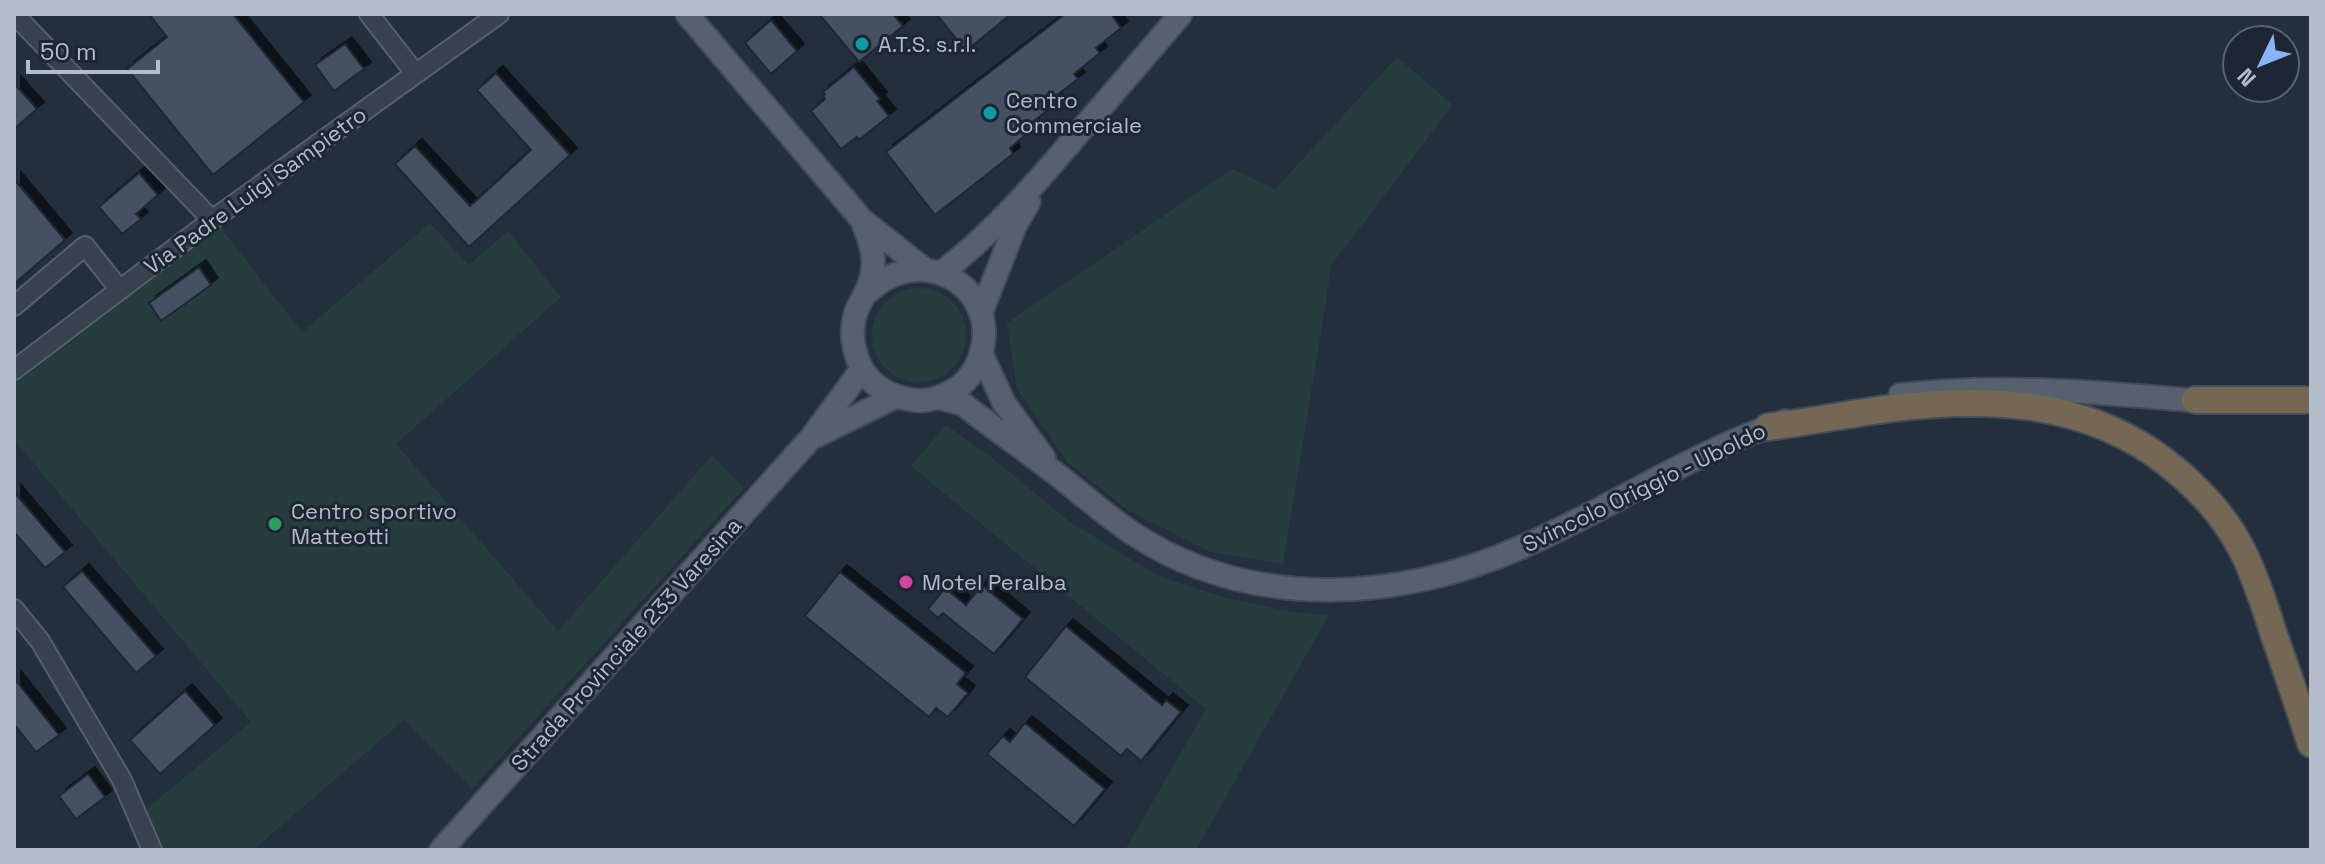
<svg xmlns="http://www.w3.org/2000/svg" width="2325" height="864" viewBox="0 0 2325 864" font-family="'Space Grotesk',sans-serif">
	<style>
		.green { fill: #263c3f }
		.building { fill: #455162; stroke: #1f2835; stroke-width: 2; filter: url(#shadow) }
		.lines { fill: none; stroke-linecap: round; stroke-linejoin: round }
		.minor-casing { stroke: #565f6c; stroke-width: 22 }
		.major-casing { stroke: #414a57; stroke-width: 26 }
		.highway-casing { stroke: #434c59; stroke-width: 30 }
		.minor { stroke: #38414e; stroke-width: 18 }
		.major { stroke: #56606e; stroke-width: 22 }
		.highway { stroke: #746855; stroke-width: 26 }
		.culture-dot { fill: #0f9aa8; stroke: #1d2633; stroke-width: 3 }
		.leisure-dot { fill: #2e9e5b; stroke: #1d2633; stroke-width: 3 }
		.hotel-dot { fill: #d1479c; stroke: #1d2633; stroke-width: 3 }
		.labels { text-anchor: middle; stroke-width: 6; stroke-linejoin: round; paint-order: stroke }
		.poi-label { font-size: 22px; fill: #b4bcc9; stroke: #1d2633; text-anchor: start }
		.street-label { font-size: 22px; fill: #b4bcc9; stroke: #1d2633 }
	</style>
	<defs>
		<filter id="shadow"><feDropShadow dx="7" dy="-7" stdDeviation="0" flood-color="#0009"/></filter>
	</defs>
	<rect width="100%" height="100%" fill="#242f3e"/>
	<path class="green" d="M1397,57L1453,105L1332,264L1283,564L1210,552L1129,511L1067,462L1017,389L1007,323L1232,169L1275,189Z
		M430,223L469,265L508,231L561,297L396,444L558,631L712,455L744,488L472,789L404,720L253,850H159L144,811L251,722L14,440V385L220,227L302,332Z
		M872 335a47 47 0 1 1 94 0a47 47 0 1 1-94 0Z
		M946,425L990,456L1070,522L1160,577L1226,598L1293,612L1329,615L1196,850H1125L1206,709L911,466Z"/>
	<path class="building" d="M149,14H233L304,102L213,175L127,69L167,37Z
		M819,14H893L903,26L859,62Z
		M936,14H1011L966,51Z
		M1065,14H1111L1121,28L1096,48L1100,53L1074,74L1078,79L1053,98L1057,103L1030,124L1034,128L1010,148L1013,154L935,215L886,152Z
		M771,20L797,51L771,74L745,43Z
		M345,44L364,69L334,91L315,65Z
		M854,67L880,99L877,101L889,116L859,140L857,137L841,149L811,111L825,99L823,96L825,94L823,92Z
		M496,73L570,155L469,247L395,164L415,146L470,206L531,150L477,90Z
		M14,83L37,109L14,129Z
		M139,173L158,195L136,214L141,219L122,234L99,207Z
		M14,179L65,240L14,284Z
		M199,267L211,285L161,321L149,303Z
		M14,492L65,552L45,568L14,532Z
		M82,571L156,656L136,673L63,587Z
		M840,572L966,673L957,684L968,693L948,717L936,708L929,717L805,616Z
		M982,585L1023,619L994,654L943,613L938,618L928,609L945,588L966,605Z
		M1066,626L1162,705L1166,700L1181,712L1141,761L1127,749L1121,756L1025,677Z
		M14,678L59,735L36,752L14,724Z
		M185,691L215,725L160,774L130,740Z
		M1025,723L1105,789L1074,826L987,754L1003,736L1010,742Z
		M88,774L105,797L76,819L59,796Z"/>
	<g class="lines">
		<defs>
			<path id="minor" d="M14,14L212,220
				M369,14L415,73
				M14,306L85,246L120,290
				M14,370L212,220L499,14
				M14,609L40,641L122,780L152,850"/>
			<path id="major" d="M687,14L862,220L924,269
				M862,220C867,234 875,252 873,267C871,288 863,295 856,312C850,330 853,349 860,365C870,386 892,398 914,400C928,402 942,397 954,390C963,385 970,377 975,368C1012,297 928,236 868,292
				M941,273C992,234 1035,185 1076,136C1111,96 1146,55 1181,14
				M981,313L1015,226L1029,202
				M982,355L1004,403L1044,458
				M1900,395C2003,383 2109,393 2213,402
				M940,398L963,404C993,428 1025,450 1055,473C1081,493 1105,515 1132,533C1250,611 1397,602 1522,547C1611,508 1693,452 1785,421
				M816,436L895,397
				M441,850L811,438L862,369"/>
			<path id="highway" d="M2195,400H2311
				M1768,427C1810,422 1852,413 1894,408C1984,397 2074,400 2152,452C2189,478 2221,509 2242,550C2255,576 2265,606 2274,635C2287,671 2299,708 2311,744"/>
		</defs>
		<use href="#minor" class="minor-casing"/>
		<use href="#major" class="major-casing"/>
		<use href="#highway" class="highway-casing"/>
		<use href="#minor" class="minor"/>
		<use href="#major" class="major"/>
		<use href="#highway" class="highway"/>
	</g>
	<g class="culture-dot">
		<circle cx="862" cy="44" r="8"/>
		<circle cx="990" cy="113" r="8"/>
	</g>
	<circle class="leisure-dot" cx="275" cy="524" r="8"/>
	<circle class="hotel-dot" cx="906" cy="582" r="8"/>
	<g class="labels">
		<g class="poi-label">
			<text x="878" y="52">A.T.S. s.r.l.</text>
			<text x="1006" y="108">Centro<tspan x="1006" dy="25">Commerciale</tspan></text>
			<text x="291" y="519">Centro sportivo<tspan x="291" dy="25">Matteotti</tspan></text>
			<text x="922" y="590">Motel Peralba</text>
		</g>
		<g class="street-label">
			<text transform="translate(255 190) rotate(-36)" y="8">Via Padre Luigi Sampietro</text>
			<text transform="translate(1644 487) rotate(-26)" y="8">Svincolo Origgio - Uboldo</text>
			<text transform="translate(626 644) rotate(-48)" y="8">Strada Provinciale 233 Varesina</text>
		</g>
	</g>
	<rect width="2325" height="864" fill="none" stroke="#b4bcc9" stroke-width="32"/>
	<g transform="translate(2261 64) rotate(227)"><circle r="38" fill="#1d2633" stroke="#59626f" stroke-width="2"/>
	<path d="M0-6L14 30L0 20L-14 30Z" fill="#8ab4f8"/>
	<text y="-12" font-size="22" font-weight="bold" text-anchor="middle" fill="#b4bcc9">N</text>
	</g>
	<path d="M28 60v12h130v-12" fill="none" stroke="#b4bcc9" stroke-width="4"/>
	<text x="40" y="60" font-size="24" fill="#b4bcc9" stroke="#1d2633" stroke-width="6" paint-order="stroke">50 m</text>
</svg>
